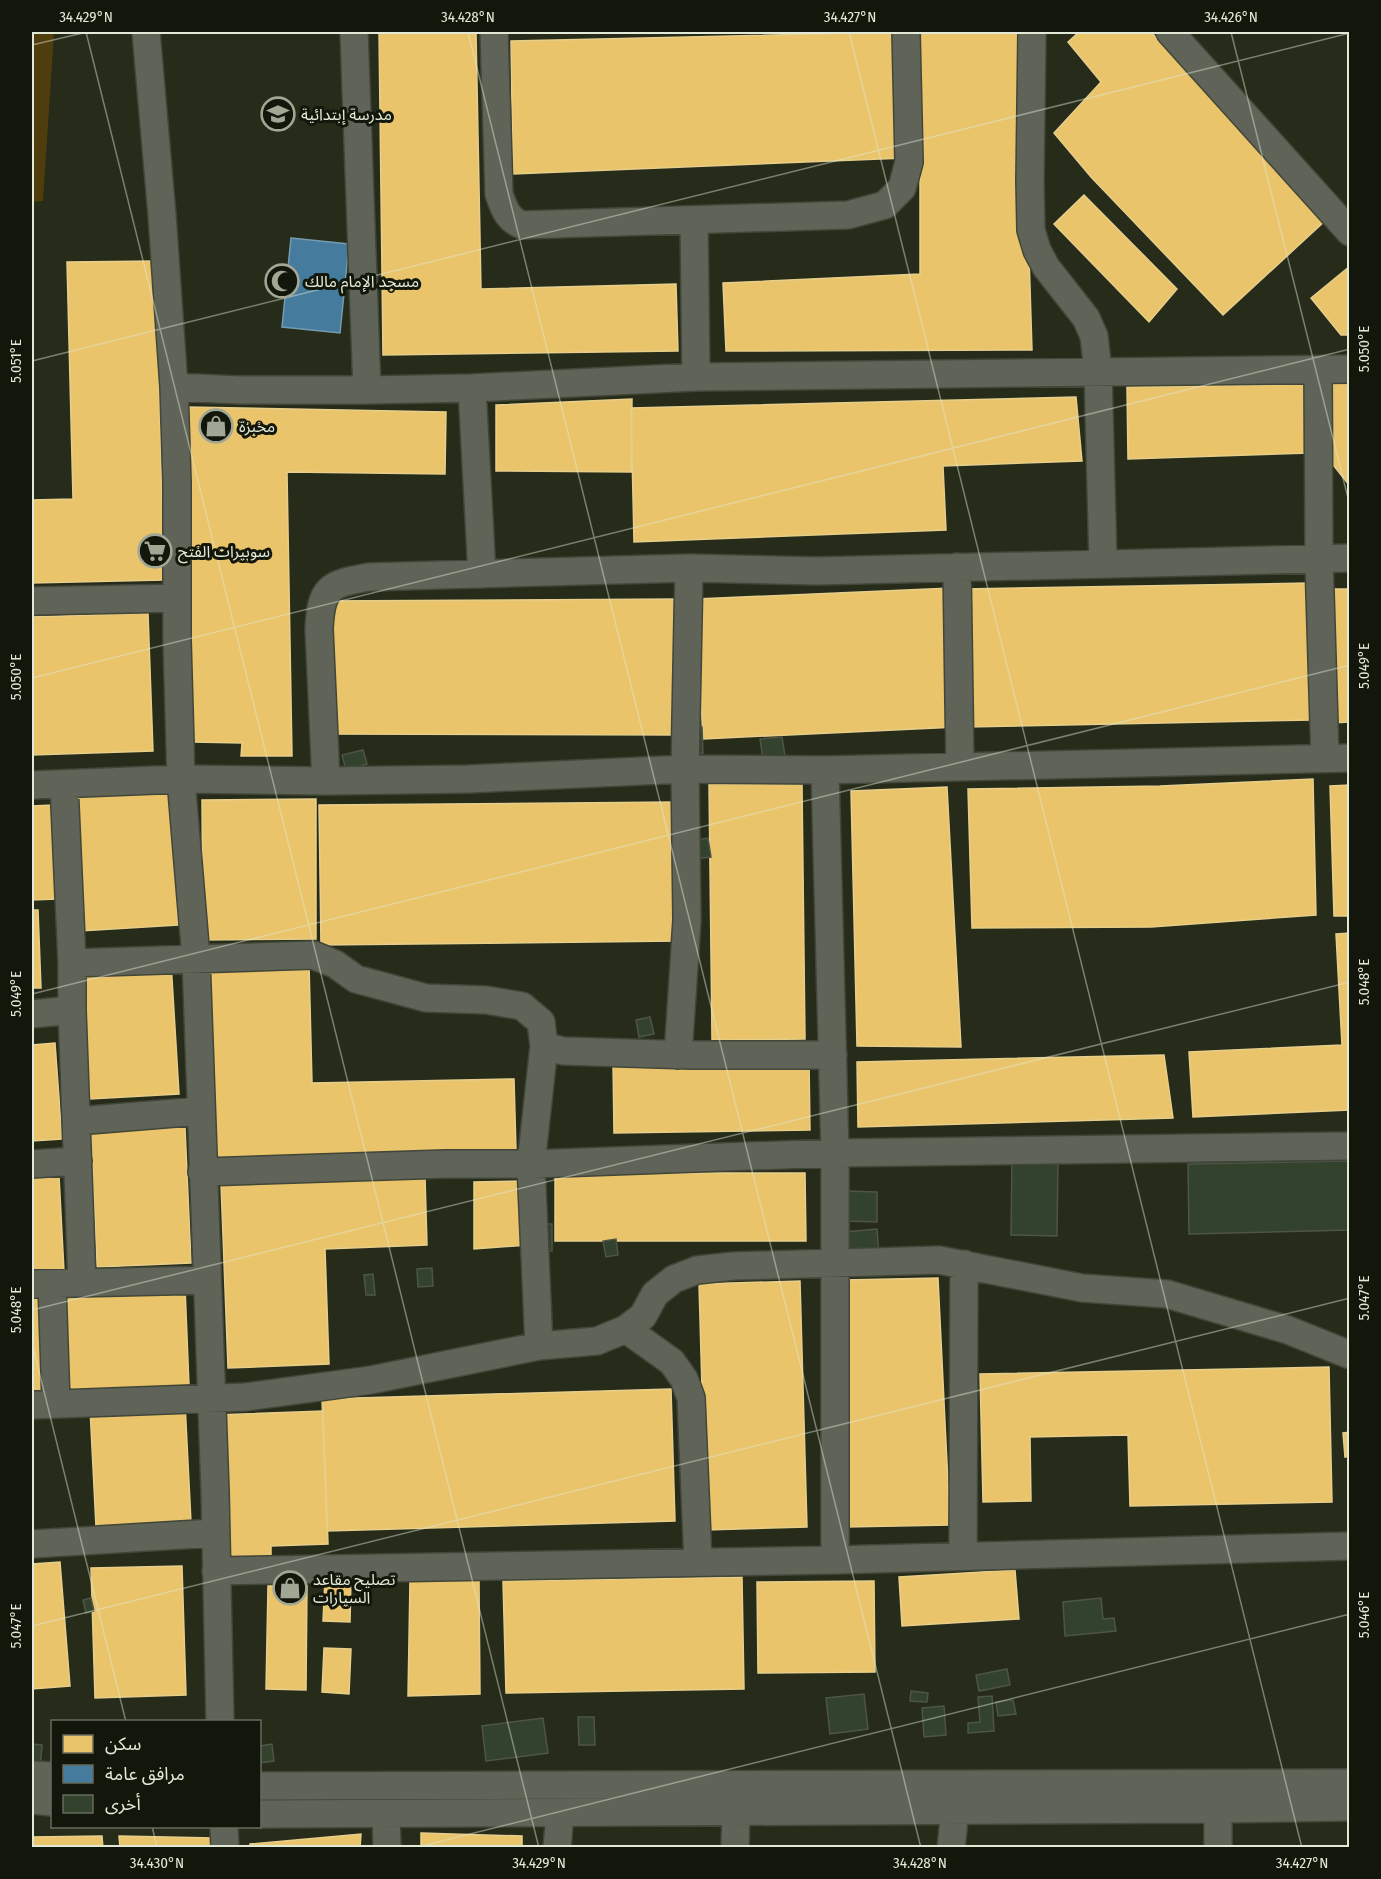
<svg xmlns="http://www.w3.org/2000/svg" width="1381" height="1879" viewBox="0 0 1381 1879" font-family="'Fira Sans Condensed','Noto Sans Arabic',sans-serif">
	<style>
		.green { fill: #503d0e }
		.homes { fill: #e9c46a; stroke: #e7cf8b; stroke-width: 1.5 }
		.public { fill: #457b9d; stroke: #749cae; stroke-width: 1.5 }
		.building { fill: #33422c; stroke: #4e5548; stroke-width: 1.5 }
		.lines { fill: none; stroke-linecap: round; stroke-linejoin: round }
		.minor-casing { stroke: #414638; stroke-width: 30 }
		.minor { stroke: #606458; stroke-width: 27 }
		.ticks { fill: none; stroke: #e3e9d7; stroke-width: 1.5; stroke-opacity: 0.45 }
		.labels { text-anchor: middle; stroke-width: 6; stroke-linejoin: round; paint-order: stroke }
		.poi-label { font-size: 16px; fill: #e3e9d7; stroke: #13170b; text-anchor: start }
		.neatline { fill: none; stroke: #e3e9d7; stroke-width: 2 }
		.ticks-label { font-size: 15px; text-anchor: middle; fill: #e3e9d7 }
	</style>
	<rect width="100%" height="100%" fill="#262b1a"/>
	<path class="green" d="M32,32H54L43,201L32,202Z"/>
	<path class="homes" d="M379,32H476L481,289L676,284L678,351L383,355Z
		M902,32L905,158L513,174L511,41Z
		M920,32H1022L1032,350L726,351L723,283L920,274Z
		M1079,32H1151L1326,220L1223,315L1091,177L1054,133L1101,82L1068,42Z
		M1084,195L1177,289L1149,322L1054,224Z
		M156,261L164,580L32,583V500L73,499L67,262Z
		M1350,266V335H1341L1311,298Z
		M1350,383V486L1322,451V384Z
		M1311,384L1310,453L1128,459L1127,387Z
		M1076,397L1082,461L943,466L946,530L634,542L631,408Z
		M632,399L631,472L496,471V405Z
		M187,407L446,412L445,474L287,472L292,756H241L242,743L192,742Z
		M1309,583L1312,720L967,727L964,589Z
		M951,588L957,727L703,739L696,599Z
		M1327,589H1350V722L1331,723Z
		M679,599L680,735L328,734L323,601Z
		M148,613L153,751L32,755V617Z
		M1313,779L1316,915L1151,927L972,928L968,789L1160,786Z
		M709,784H802L805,1039L712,1040Z
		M1350,785V916H1334L1330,786Z
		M170,787L178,925L80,931L72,792Z
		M947,787L961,1047L857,1046L851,791Z
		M316,799V939L203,940L202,800Z
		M675,802L677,941L321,945L319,805Z
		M53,805L57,899L32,900V806Z
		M32,910H38L41,988H32Z
		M1350,933V1110L1193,1117L1189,1052L1342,1045L1336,934Z
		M171,962L179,1094L90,1099L81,968Z
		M309,964L312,1083L514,1079L516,1150L209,1157L205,966Z
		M55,1043L62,1139L32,1141V1045Z
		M1164,1055L1173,1118L858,1127L857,1062Z
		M809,1060L810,1130L614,1133L613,1063Z
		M185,1127L191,1263L97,1267L91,1131Z
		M555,1173H805L806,1241H555Z
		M59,1176L64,1271L32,1272V1178Z
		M425,1177L427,1245L325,1249L329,1364L228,1368L221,1184Z
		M524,1181L528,1245L474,1249V1182Z
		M938,1278L950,1525L846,1527L843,1280Z
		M800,1281L807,1527L706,1530L699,1284Z
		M185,1287L189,1386L69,1389L66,1291Z
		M45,1296L49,1395H32V1297Z
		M1329,1367L1332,1502L1130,1506L1128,1435L1030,1437L1031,1501L983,1502L980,1374Z
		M671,1389L675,1521L327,1531L322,1399Z
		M185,1403L191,1522L96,1527L90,1408Z
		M323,1411L328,1544L271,1546V1561L220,1563L215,1415Z
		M1350,1432V1456L1345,1457L1343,1433Z
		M60,1562L70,1686L32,1689V1564Z
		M182,1566L186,1695L95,1698L91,1568Z
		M1015,1570L1019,1619L902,1626L899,1577Z
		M742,1577L744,1689L506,1693L503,1581Z
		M325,1579L351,1580L350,1622L323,1621Z
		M410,1580H479L480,1694L408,1696Z
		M874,1581L875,1672L758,1673L757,1582Z
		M268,1586H307L306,1690L266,1689Z
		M324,1648L351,1649L349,1694L322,1692Z
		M421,1833L522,1836V1848H421Z
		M361,1834L360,1848H250V1844Z
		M102,1836L103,1848H32V1837Z
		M119,1836L214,1838V1848H120Z"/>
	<path class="public" d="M291,238L349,244L340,333L282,327Z"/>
	<path class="building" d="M702,727L703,753L689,754L688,728Z
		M782,737L785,756L763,759L760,739Z
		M363,750L367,764L346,770L342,755Z
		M708,838L711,857L694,859L692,841Z
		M650,1017L654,1034L639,1037L636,1020Z
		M1012,1158L1058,1159L1057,1236L1011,1235Z
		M1350,1161V1230L1189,1234L1188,1164Z
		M846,1191L877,1192V1222L845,1221Z
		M538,1224H552V1251L538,1252Z
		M877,1229L879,1255L846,1257L844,1232Z
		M616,1239L618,1255L606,1257L603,1241Z
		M432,1268L433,1286L418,1287L417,1269Z
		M373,1274L375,1295H366L364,1275Z
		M91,1598L94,1611L86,1613L83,1600Z
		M1101,1598L1103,1619L1114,1618L1116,1631L1065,1636L1063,1602Z
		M1007,1669L1010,1685L979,1691L976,1675Z
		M911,1691L928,1693L927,1702L910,1701Z
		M864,1694L868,1729L830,1734L826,1698Z
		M992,1696L994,1731L968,1733V1723L980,1722L978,1697Z
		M1013,1700L1016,1714L998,1716L996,1702Z
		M944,1706L946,1735L924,1737L922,1708Z
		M578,1717H594L595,1745H579Z
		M543,1718L548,1753L486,1761L482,1726Z
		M32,1744L42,1745L40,1768L32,1767Z
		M272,1744L274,1761L260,1763V1746Z"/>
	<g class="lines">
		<defs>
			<path id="minor" d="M146,32L162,215L174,387L177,483V640L181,779L196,958L215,1491L220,1722
				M354,32L367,390
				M494,32L499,194C504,208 507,219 522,225L848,215L885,205L902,188L909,162L906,32
				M1032,32L1030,181L1031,230L1037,250L1046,267L1086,318L1094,336L1098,371L1103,563
				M1170,32L1350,232
				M694,220L696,377
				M1318,370L1319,560L1325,758
				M174,387L239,390H367L472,388L696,377L1350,369
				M472,388L482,574
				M957,567L960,767
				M32,601L177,598
				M825,770L835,1153V1560
				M326,781L319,629C321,587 329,584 369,577L689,568L817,571L1350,558
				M64,784L72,963
				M32,785L181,779L326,781L469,779L685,769L825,770L1350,758
				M72,1010L82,1283
				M32,1014L72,1010V963L313,955L335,964L356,979L426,998L486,1000L522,1006L541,1022L544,1046
				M678,1055L687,920L685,769L689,568
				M77,1121L200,1111
				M32,1164L78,1161
				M202,1172L446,1164H531L835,1153L1350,1146
				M32,1284L207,1280
				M52,1284L56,1403
				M626,1329L672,1362L684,1379L691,1398L698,1562
				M539,1346L531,1164L544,1046L563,1051L691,1055H833
				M32,1405L246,1397L371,1380L539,1346L597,1341L626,1329L643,1316L655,1294L674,1279L697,1270L734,1266L939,1260L1082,1288L1167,1294L1288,1330L1350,1355
				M32,1544L215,1533
				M963,1556L964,1264
				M216,1571L835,1560L1350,1546
				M32,1775L52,1776
				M260,1786L1350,1783
				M32,1800L52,1802
				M1218,1809V1848
				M260,1814L1218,1809L1350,1807
				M386,1814L387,1848
				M224,1826L225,1848
				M557,1848L560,1813
				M735,1848L736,1812
				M951,1848L955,1811"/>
		</defs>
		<use href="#minor" class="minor-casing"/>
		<use href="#minor" class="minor"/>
	</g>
	<path class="ticks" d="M86,32L539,1848M468,32L921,1848M849,32L1302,1848M1231,32L1350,506M32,45L87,32M32,361L1350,33M32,678L1350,349M32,994L1350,665M32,1310L1350,982M32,1343L126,1722M32,1626L1350,1298M152,1826L157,1848M414,1848L1350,1614"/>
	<defs>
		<symbol id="school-ring" viewBox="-11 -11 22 22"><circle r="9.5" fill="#13170b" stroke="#a1a695" stroke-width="1.5"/><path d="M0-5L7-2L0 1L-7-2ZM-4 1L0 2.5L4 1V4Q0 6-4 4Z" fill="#a1a695"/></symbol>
		<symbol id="mosque-ring" viewBox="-11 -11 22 22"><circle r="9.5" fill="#13170b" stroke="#a1a695" stroke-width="1.5"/><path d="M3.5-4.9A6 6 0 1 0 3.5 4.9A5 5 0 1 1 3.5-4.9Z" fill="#a1a695"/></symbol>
		<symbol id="shop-ring" viewBox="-11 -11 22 22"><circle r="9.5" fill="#13170b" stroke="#a1a695" stroke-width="1.5"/><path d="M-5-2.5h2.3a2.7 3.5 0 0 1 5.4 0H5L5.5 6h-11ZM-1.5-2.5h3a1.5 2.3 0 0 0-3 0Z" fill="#a1a695"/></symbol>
		<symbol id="supermarket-ring" viewBox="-11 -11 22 22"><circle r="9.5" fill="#13170b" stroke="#a1a695" stroke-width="1.5"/><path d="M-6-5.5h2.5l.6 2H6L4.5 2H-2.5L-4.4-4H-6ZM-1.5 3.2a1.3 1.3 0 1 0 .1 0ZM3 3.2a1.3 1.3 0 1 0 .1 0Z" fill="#a1a695"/></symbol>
	</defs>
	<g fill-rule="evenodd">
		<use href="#school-ring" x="259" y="95" width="38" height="38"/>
		<use href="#mosque-ring" x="263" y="262" width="38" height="38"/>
		<use href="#shop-ring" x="197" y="407" width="38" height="38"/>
		<use href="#supermarket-ring" x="136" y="532" width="38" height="38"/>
		<use href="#shop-ring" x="271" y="1569" width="38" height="38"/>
	</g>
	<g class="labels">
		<g class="poi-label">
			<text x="301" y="120">مدرسة إبتدائية</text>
			<text x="305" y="287">مسجد الإمام مالك</text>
			<text x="239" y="432">مخبزة</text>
			<text x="178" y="557">سوبيرات الفتح</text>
			<text x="313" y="1585">تصليح مقاعد<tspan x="313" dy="18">السيارات</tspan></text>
		</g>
	</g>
	<rect width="1381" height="1879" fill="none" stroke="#13170b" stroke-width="66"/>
	<rect x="51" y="1720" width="210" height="108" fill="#13170b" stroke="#666b5d" stroke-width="1.5"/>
	<rect x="63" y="1735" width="30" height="18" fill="#e9c46a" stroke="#666b5d" stroke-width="1.5"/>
	<text x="105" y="1750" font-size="18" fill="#e3e9d7">سكن</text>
	<rect x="63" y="1765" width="30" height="18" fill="#457b9d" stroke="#666b5d" stroke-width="1.5"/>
	<text x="105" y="1780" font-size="18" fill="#e3e9d7">مرافق عامة</text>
	<rect x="63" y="1795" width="30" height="18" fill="#33422c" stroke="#666b5d" stroke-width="1.5"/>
	<text x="105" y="1810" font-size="18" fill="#e3e9d7">أخرى</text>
	<rect x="33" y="33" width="1315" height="1813" class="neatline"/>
	<g class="ticks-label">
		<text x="86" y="22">34.429°N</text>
		<text x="468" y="22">34.428°N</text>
		<text x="850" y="22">34.427°N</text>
		<text x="1231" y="22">34.426°N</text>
		<text transform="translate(1364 349) rotate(-90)" y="5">5.050°E</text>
		<text transform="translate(16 361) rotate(-90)" y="5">5.051°E</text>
		<text transform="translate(1364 666) rotate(-90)" y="5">5.049°E</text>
		<text transform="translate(16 677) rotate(-90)" y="5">5.050°E</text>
		<text transform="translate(1364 982) rotate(-90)" y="5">5.048°E</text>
		<text transform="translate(16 994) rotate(-90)" y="5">5.049°E</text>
		<text transform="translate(1364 1298) rotate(-90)" y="5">5.047°E</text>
		<text transform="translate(16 1310) rotate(-90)" y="5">5.048°E</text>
		<text transform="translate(1364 1615) rotate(-90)" y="5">5.046°E</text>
		<text transform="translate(16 1626) rotate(-90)" y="5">5.047°E</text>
		<text x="157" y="1868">34.430°N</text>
		<text x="539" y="1868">34.429°N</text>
		<text x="920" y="1868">34.428°N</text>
		<text x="1302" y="1868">34.427°N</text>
	</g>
</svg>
